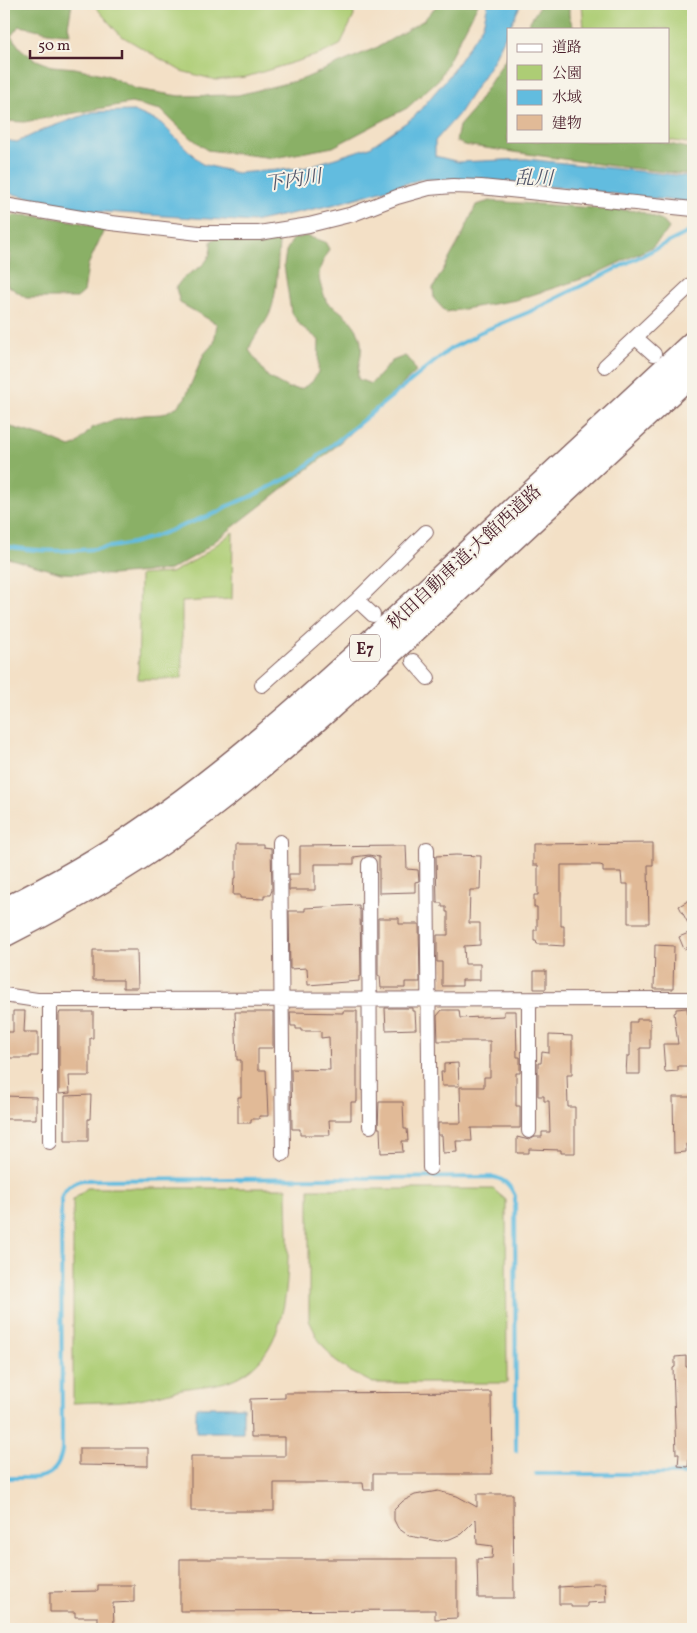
<svg xmlns="http://www.w3.org/2000/svg" width="697" height="1633" viewBox="0 0 697 1633" font-family="Vollkorn,'Noto Serif JP',serif">
	<style>
		.green { fill: #adcd75; stroke: #7c7650 }
		.forest { fill: #8ab066; stroke: #6a6848 }
		.water { fill: #62bcdf; stroke: #566e85 }
		.lines { fill: none; stroke-linecap: round; stroke-linejoin: round }
		.stream { stroke: #62bcdf; stroke-width: 4 }
		.building { fill: #e1ba97 }
		.street-tunnel { stroke: #d1b9a7; stroke-width: 14; stroke-dasharray: 14 7; stroke-linecap: butt }
		.street-casing { stroke: #856361; stroke-width: 16 }
		.highway-casing { stroke: #856361; stroke-width: 28 }
		.street { stroke: #fff; stroke-width: 14 }
		.highway { stroke: #fff; stroke-width: 25 }
		.labels { text-anchor: middle; stroke-width: 4; stroke-linejoin: round; paint-order: stroke }
		.shield { fill: #f7f3e8; stroke: #7e5f64; stroke-width: 1 }
		.shield-label { font-size: 16px; font-weight: bold; fill: #4a1f2b }
		.street-label { font-size: 18px; fill: #4a1f2b; stroke: #f7f3e8 }
		.water-label { font-size: 19px; font-style: italic; fill: #52566a; stroke: #f7f3e8 }
	</style>
	<rect width="100%" height="100%" fill="#f7f3e8"/>
	<filter id="ink" filterUnits="userSpaceOnUse"><feTurbulence type="fractalNoise" baseFrequency=".02" numOctaves="2"/><feDisplacementMap in="SourceGraphic" scale="10" xChannelSelector="R" yChannelSelector="G"/><feConvolveMatrix kernelMatrix="1 2 1 2 8 2 1 2 1" color-interpolation-filters="sRGB"/></filter>
	<filter id="wash" filterUnits="userSpaceOnUse"><feTurbulence type="fractalNoise" baseFrequency=".0096" numOctaves="4" result="noise"/><feDisplacementMap in="SourceGraphic" scale="20" xChannelSelector="R" yChannelSelector="G"/><feGaussianBlur stdDeviation="1.12" result="paint"/><feColorMatrix in="noise" values="0 0 0 0 0 0 0 0 0 0 0 0 0 0 0 0 0 1.4 0 .05"/><feComposite in="paint" operator="in"/></filter>
	<g filter="url(#wash)">
		<rect width="100%" height="100%" fill="#f3e0c6"/>
		<path class="green" d="M93,4H353L354,16L340,45L321,54L246,77L216,80L181,71L120,35Z
			M582,4H693V144L668,140V29H584Z
			M233,532L232,599L182,602V679H138L140,575L171,573L197,559Z
			M87,1188H287C287,1247 301,1353 231,1380C216,1386 198,1386 182,1389C166,1393 150,1397 134,1400C114,1402 93,1402 73,1403V1200Z
			M309,1189H493L506,1200L507,1383H373L349,1371L334,1360L318,1339L309,1320Z"/>
		<path class="forest" d="M4,4H72L68,26L70,34C53,35 36,28 19,26L11,36L21,49L34,59L52,66L75,68L107,75L136,89L179,96L238,95L303,79L380,46L424,20L438,4H478L439,79L407,108L333,147L274,158L207,150L184,132L161,110L131,103L24,122L4,121Z
			M539,4H569V16L574,29H525L538,9Z
			M508,55V141H655L693,149V175L613,166L464,145L456,141L459,126L472,111Z
			M490,201L639,211L662,220L669,228L665,234L652,247L591,276L516,300L446,312L434,299L433,288L463,234L476,205Z
			M13,215C38,215 81,220 104,230L88,265L84,292L77,298H26L7,285L10,253L4,246V223Z
			M306,236L325,242L329,249C315,276 317,275 327,303C341,310 360,326 361,343C363,354 357,367 358,379L371,384L392,361L405,356L411,361L416,372L326,455L197,555L170,570L112,575L61,573L4,557V425L49,438L70,447L76,445L92,428L110,421L144,415L163,414L178,406L185,398L204,354L214,343L217,324L180,303L176,288C186,267 213,272 211,241L216,238L273,237L279,243C277,266 278,291 270,313C264,327 253,336 249,350L268,377L288,388L301,389L312,382L318,372L319,340L301,326L291,312L284,265L286,251L293,239Z"/>
		<path class="water" d="M488,4H521L493,61L458,115L435,141V156L459,162L526,159L693,177V203L512,182L422,179L332,205L253,222L91,211L4,192V140L17,142L45,129L93,112L134,111L161,123L202,164L237,173L304,168L370,147L414,117L449,76L483,25Z
			M196,1407H243V1432H196Z"/>
		<g class="lines">
			<path class="stream" d="M4,546C47,554 107,552 150,538C173,530 196,520 219,512L225,508V507L250,497L298,473L450,349L476,336V334L529,312L693,230
				M536,1474H693
				M4,1478C31,1477 57,1485 62,1450L61,1198C66,1188 71,1182 83,1180L494,1177C505,1180 510,1185 515,1196L516,1451"/>
		</g>
		<g id="blocks">
			<path class="building" d="M653,843V865H648L649,923H628V884H622L621,872H603V866L600,865H561V926H564V946L548,945V944H537L536,941H534V930H537V907H534V895H538V865H533V844Z
				M236,844H263V847L271,848L272,890L270,895H264V899L240,898V895H233L234,878H236Z
				M406,845L407,869L418,870L419,881L415,882V892L379,893V857L369,855L354,857V864H315V890H289V874H300V846Z
				M456,855L481,856L480,890H470L469,923H480V945L464,946L465,964H480V980H462V986H442V962H437V935H448V912H446V907H442V903H437L436,856Z
				M693,898V933L679,906Z
				M359,905V909H360L361,976H359V981L308,985L307,968L290,969L289,911H305V908Z
				M378,918H399V924H419L420,982H405V988H381L380,976H378Z
				M691,932L693,937V945L684,949L679,937Z
				M655,945L674,946L673,989H654Z
				M93,950H137L138,988H123V980H93Z
				M534,971H546V989H534Z
				M385,1008H412V1011H415L416,1029L386,1030Z
				M687,1008L693,1051V1062H689V1066H678V1071L665,1072L663,1044H678L674,1013L676,1012V1009Z
				M442,1010H459L460,1018L504,1016V1011H516L517,1057H520V1073H516V1106H520V1128H471L472,1141H456L457,1152L443,1153L442,1135H438V1123H461L460,1087H484V1077H490V1041H438L437,1016Z
				M13,1011H25L24,1032H38V1056H30V1058H4V1032H13Z
				M343,1011H357V1102H351V1120H329L330,1135H300V1129H292L291,1069L330,1070L329,1037L321,1038V1031H301V1029H296V1026H291L290,1012L343,1013Z
				M60,1012H93V1038H90V1076H69L70,1093L59,1094V1015Z
				M235,1012H273V1048H258V1070H266L268,1116H259V1119H251V1123H238V1097H241V1060H237Z
				M637,1019H650V1048H640V1074H626L627,1056H630V1022H637Z
				M549,1035L572,1036V1075H567L568,1107H575V1153H561V1150L529,1149V1153H517V1137L529,1140L535,1137H542V1132H550L549,1101H544V1096H538V1063H541L542,1052L549,1053Z
				M458,1063L459,1086H442L441,1072H444V1064Z
				M91,1095L90,1119H88V1141H65V1096Z
				M4,1096L36,1097V1119H4Z
				M673,1097H693V1144H686V1152L674,1153Z
				M379,1102H403L404,1129H407L408,1141H402L403,1152L381,1153L380,1128H378Z
				M686,1356V1367H692V1370H693V1401H691L693,1451H690L688,1467L678,1466L679,1454H676L673,1368L675,1367V1357Z
				M491,1392L492,1474H373V1490H364L363,1483H274V1511H191V1456H285V1437H251L250,1399L285,1398V1393Z
				M79,1448H148V1466L79,1465Z
				M438,1491L457,1496L477,1507V1494H513L514,1598H478L477,1559L492,1558L493,1546L477,1544L476,1519L461,1534L450,1539L438,1541L409,1536L398,1528L394,1520V1510L403,1501L415,1495Z
				M180,1559H457V1618L435,1619V1610L180,1611Z
				M592,1583H605L606,1602L587,1603V1607H571V1604H559V1587L592,1585Z
				M98,1585H134V1602L113,1603L114,1624L98,1625V1617H75V1612H50V1592L98,1591Z"/>
		</g>
	</g>
	<g filter="url(#ink)">
		<use href="#blocks" fill-opacity="0" stroke="#856361" stroke-width="1"/>
		<g class="lines">
			<path class="street-tunnel" d="M677,378L693,395"/>
			<defs>
				<path id="street" d="M4,205L111,223L199,233H259L309,225L353,214L397,197L429,188L453,186L481,187L693,209
					M636,338L654,354
					M605,366L693,283
					M357,600L373,615
					M413,661L428,678
					M262,685L357,600L426,532
					M280,842L283,1154
					M427,849L430,1168
					M369,864L370,1126
					M4,995L37,1000L693,999
					M50,1000V1142
					M529,1000V1131"/>
				<path id="highway" d="M4,911C50,888 97,862 140,832C243,762 335,676 426,592C515,509 604,427 693,344
					M4,934C73,899 141,860 203,812C289,747 368,673 446,600C529,523 611,447 693,371"/>
			</defs>
			<use href="#street" class="street-casing"/>
			<use href="#highway" class="highway-casing"/>
			<use href="#street" class="street"/>
			<use href="#highway" class="highway"/>
		</g>
	</g>
	<g class="labels">
		<rect class="shield" x="350" y="634.5" width="30" height="27" rx="4"/>
		<g class="shield-label">
			<text x="365" y="654">E7</text>
		</g>
		<g class="street-label">
			<text transform="translate(464 557) rotate(-43)" y="6">秋田自動車道;大館西道路</text>
		</g>
		<g class="water-label">
			<text transform="translate(534 177) rotate(1)" y="7">乱川</text>
			<text transform="translate(293 179) rotate(-8)" y="7">下内川</text>
		</g>
	</g>
	<rect width="697" height="1633" fill="none" stroke="#f7f3e8" stroke-width="20"/>
	<rect x="507" y="28" width="162" height="115" fill="#f7f3e8" stroke="#b29e9c"/>
	<rect x="517" y="44" width="25" height="8" fill="#ffffff" stroke="#b29e9c"/>
	<text x="552" y="52" font-size="15" fill="#4a1f2b">道路</text>
	<rect x="517" y="65" width="25" height="15" fill="#adcd75" stroke="#b29e9c"/>
	<text x="552" y="78" font-size="15" fill="#4a1f2b">公園</text>
	<rect x="517" y="90" width="25" height="15" fill="#62bcdf" stroke="#b29e9c"/>
	<text x="552" y="102" font-size="15" fill="#4a1f2b">水域</text>
	<rect x="517" y="115" width="25" height="15" fill="#e1ba97" stroke="#b29e9c"/>
	<text x="552" y="128" font-size="15" fill="#4a1f2b">建物</text>
	<path d="M30 50v8h92v-8" fill="none" stroke="#4a1f2b" stroke-width="2.5"/>
	<text x="38" y="50" font-size="15" fill="#4a1f2b" stroke="#f7f3e8" stroke-width="4" paint-order="stroke">50 m</text>
</svg>
